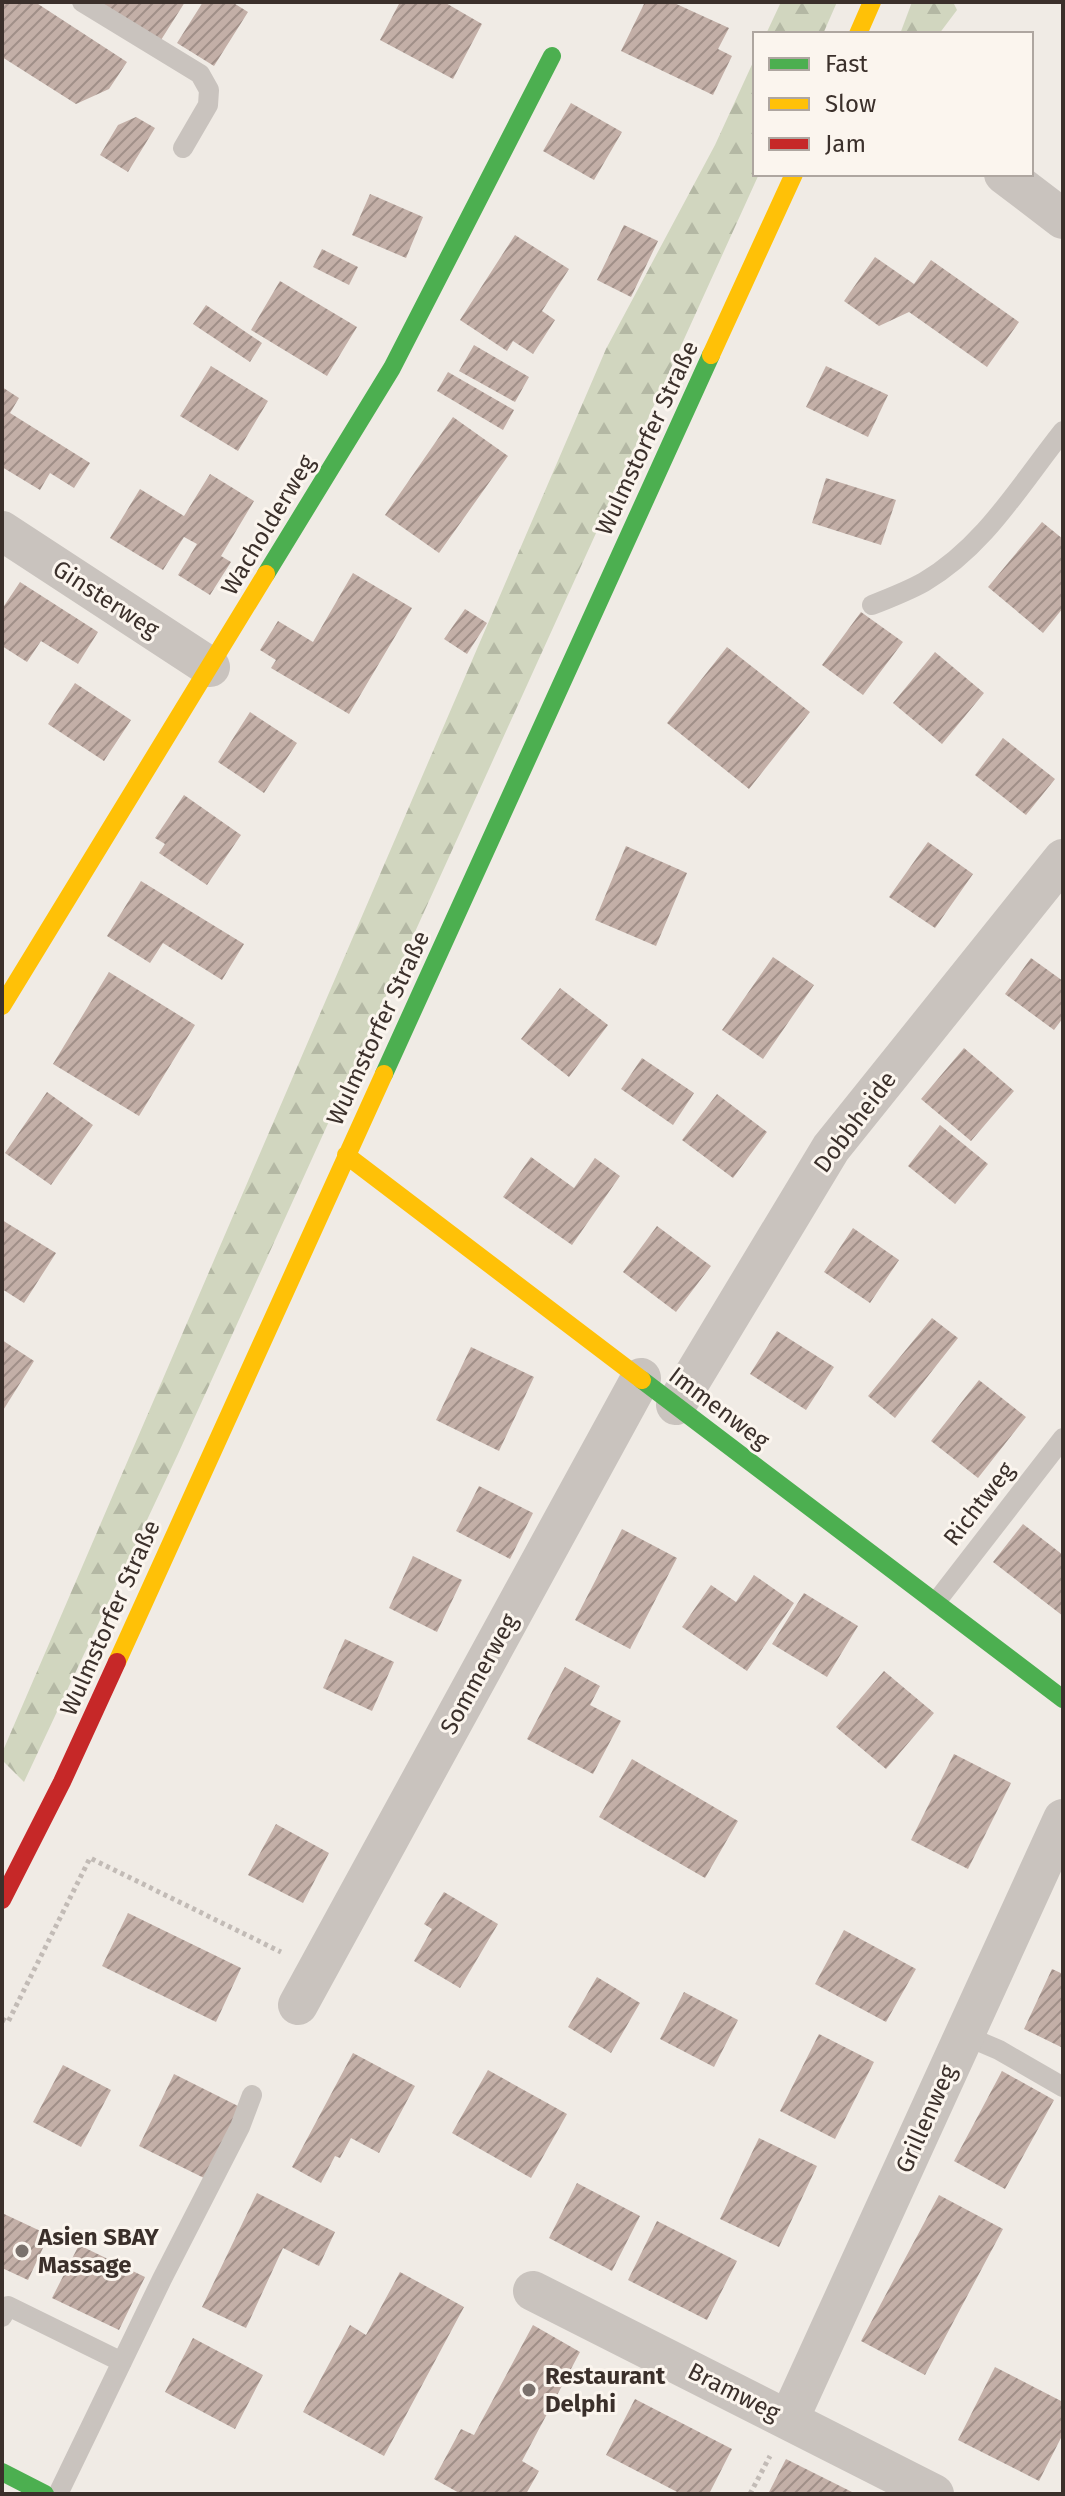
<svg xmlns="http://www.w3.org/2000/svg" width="1065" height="2496" viewBox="0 0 1065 2496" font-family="'Fira Sans',sans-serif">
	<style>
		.forest { fill: url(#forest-firs) }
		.building { fill: url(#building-hatch) }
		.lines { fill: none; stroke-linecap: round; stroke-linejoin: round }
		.path { stroke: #c2bbb6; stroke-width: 5; stroke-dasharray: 4 4; stroke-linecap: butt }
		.lane { stroke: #c9c3be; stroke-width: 20 }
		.street { stroke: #c9c3be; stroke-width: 40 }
		.fast { stroke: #4caf50; stroke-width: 18 }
		.slow { stroke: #ffc107; stroke-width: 18 }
		.jam { stroke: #c62828; stroke-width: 18 }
		.poi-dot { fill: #7a716c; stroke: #fbf5ee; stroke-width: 3 }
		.labels { text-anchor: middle; stroke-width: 6; stroke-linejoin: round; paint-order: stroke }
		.street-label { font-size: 24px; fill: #3b302b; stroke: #fbf5ee }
		.poi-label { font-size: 24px; font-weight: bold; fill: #3b302b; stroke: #fbf5ee; text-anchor: start }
	</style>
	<defs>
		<pattern id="forest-firs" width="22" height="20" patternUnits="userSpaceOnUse" patternTransform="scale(2)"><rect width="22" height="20" fill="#d1d6bf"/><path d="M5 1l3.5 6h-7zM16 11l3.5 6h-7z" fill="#b4b8a4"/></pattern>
		<pattern id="building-hatch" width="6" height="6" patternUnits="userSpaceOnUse" patternTransform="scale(2)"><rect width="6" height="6" fill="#c3afa7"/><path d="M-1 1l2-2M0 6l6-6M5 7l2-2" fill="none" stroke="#a08f88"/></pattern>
	</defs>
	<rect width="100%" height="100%" fill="#f0ebe5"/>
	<path class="forest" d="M781,2H837L823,34H766Z
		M912,2H953L957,10L939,34H900Z
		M755,58V174H759L178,1454L24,1782L2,1760V1753L606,349L715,145Z"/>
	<path class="building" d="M2,2H35L127,62L109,89L76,104L2,57Z
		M100,2H185L161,40Z
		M203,2H232L248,12L214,66L177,43Z
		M400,2H444L482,24L453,79L380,40Z
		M645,2H672L729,28L718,49L732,56L713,95L621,51Z
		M571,103L622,132L594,180L543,151Z
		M136,117L155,128L128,172L100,155L118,125Z
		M370,194L423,217L406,258L352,235Z
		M624,225L658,241L631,297L597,280Z
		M515,235L569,269L542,311L555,320L533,354L513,341L507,351L460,320Z
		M322,249L358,267L349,285L313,267Z
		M875,257L914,284L931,260L1019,322L987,367L909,312L879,326L844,301Z
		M280,281L357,327L327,376L251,330Z
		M206,305L262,343L250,362L193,324Z
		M474,345L529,377L515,402L459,371Z
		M211,366L268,401L238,451L180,416Z
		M826,366L888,395L868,437L806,407Z
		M448,372L514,410L503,430L437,391Z
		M2,387L19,398L10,413L90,463L74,488L50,473L40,490L2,467Z
		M453,417L508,456L439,553L385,515Z
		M210,474L254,501L221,556L231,562L210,595L178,575L197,544L184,537L163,570L110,538L140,489L184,516Z
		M826,478L896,500L881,545L812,523Z
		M1042,522L1063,539V608L1043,633L988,587Z
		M353,573L412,608L349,714L271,668L276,660L260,650L278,621L313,642Z
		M20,582L98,632L78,664L41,641L27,662L2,646V609Z
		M465,609L487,623L467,654L444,639Z
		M861,612L903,642L863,695L822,665Z
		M727,647L810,712L749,789L667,723Z
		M935,652L984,693L942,744L893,703Z
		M75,683L131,720L104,761L48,724Z
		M250,712L297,743L264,793L218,762Z
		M1003,738L1055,779L1026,815L975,775Z
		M184,795L241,835L207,885L159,853L165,844L155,838Z
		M928,842L973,874L935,928L889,897Z
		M626,846L687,873L656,946L595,920Z
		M141,881L244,944L222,980L163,943L150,963L107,936Z
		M773,957L814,985L763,1059L722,1030Z
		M1031,958L1063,981V1018L1054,1030L1005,994Z
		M109,972L195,1025L139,1116L53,1064Z
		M560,988L608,1025L569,1077L521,1039Z
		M964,1048L1014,1091L971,1141L921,1099Z
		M642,1058L694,1093L673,1125L621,1089Z
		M47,1092L93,1125L51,1185L5,1153Z
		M717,1094L767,1132L733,1178L682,1140Z
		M940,1125L988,1164L955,1204L908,1166Z
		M531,1157L574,1188L595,1158L620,1176L572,1245L503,1197Z
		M2,1220L56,1253L24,1303L2,1289Z
		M657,1226L711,1266L676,1312L623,1272Z
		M853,1228L899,1260L870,1303L824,1272Z
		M932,1318L958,1338L895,1418L868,1396Z
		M777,1331L834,1367L806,1410L750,1374Z
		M2,1340L34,1361L2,1412Z
		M471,1347L534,1377L499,1451L436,1420Z
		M979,1380L1026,1417L978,1478L931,1441Z
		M479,1486L533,1513L510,1559L456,1531Z
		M1023,1524L1063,1555V1616L993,1562Z
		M622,1529L677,1558L630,1649L575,1620Z
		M413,1556L462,1580L437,1632L389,1608Z
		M754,1575L794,1603L747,1671L682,1627L711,1585L736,1602Z
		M804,1593L858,1626L827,1677L772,1644Z
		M345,1639L394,1662L372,1711L323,1688Z
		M565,1667L600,1686L590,1705L621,1721L593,1774L527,1739Z
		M884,1671L934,1713L886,1769L836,1727Z
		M954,1754L1011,1783L968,1869L911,1840Z
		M632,1759L738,1821L705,1878L599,1817Z
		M276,1824L329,1853L303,1903L248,1875Z
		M444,1892L498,1924L460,1988L414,1961L432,1929L424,1924Z
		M128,1913L241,1968L216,2022L102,1966Z
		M844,1930L916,1969L886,2022L815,1984Z
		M1052,1969L1063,1974V2048L1024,2029Z
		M597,1977L640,2003L611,2053L568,2027Z
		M684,1992L738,2020L714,2067L660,2039Z
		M819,2034L874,2062L835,2139L780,2111Z
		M353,2053L415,2086L379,2153L351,2138L340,2158L335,2156L321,2183L292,2167Z
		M63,2065L111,2090L81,2147L33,2122Z
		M488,2070L567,2114L531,2178L452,2133Z
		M1002,2071L1054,2100L1005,2189L954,2161Z
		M174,2074L240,2107L206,2179L139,2146Z
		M759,2138L817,2166L779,2247L720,2219Z
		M577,2183L640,2216L612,2271L549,2238Z
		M257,2193L335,2232L319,2266L283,2248L246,2328L202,2307Z
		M939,2195L1003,2229L925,2375L861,2341Z
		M2,2213L49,2235L28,2280L2,2268Z
		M657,2221L737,2261L707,2320L628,2280Z
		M79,2245L145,2277L119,2330L52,2298Z
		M400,2272L464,2307L384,2456L303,2412L350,2325L366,2335Z
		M533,2325L580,2352L522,2461L539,2471L526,2494H461L434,2479L461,2429L474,2435Z
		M193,2338L263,2375L235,2429L165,2392Z
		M995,2367L1063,2402V2434L1039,2481L958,2440Z
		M635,2399L732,2449L709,2494H681L606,2455Z
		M786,2459L856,2494H768Z"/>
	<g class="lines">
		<path class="path" d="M2,2019L8,2022L90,1858L281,1952
			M750,2494L770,2456"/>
		<path class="lane" d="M82,2L200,74L209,90L208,105L183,148
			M872,605C890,598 908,591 924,582C985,546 1020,485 1063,431
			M936,1602L1063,1438
			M964,2035L999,2050L1063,2087
			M2,2317L8,2306L122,2362
			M58,2494L162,2279L240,2127L252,2095"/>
		<path class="street" d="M1004,174L1063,219
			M2,531L210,667
			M676,1405L831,1148L1063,859
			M298,2005L641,1378
			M533,2291L934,2494
			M789,2419L1063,1819"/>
		<path class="fast" d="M266,574L392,368L552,56
			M384,1074L711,355
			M642,1380L1063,1699
			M2,2472L45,2494"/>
		<path class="slow" d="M858,34L872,2
			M711,355L794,174
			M2,1006L266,574
			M346,1155L642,1380
			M117,1662L384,1074"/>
		<path class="jam" d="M2,1900L62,1782L117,1662"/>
	</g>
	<g class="poi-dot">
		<circle cx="22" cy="2251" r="8"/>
		<circle cx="529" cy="2390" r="8"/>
	</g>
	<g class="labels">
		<g class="street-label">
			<text transform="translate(647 438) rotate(-65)" y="8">Wulmstorfer Straße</text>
			<text transform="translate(268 525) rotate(-59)" y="8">Wacholderweg</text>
			<text transform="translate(106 599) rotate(33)" y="8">Ginsterweg</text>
			<text transform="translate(378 1028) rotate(-65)" y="8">Wulmstorfer Straße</text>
			<text transform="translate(855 1122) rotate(-53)" y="8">Dobbheide</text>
			<text transform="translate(719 1408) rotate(37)" y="8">Immenweg</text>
			<text transform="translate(979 1504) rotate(-52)" y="8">Richtweg</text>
			<text transform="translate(110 1618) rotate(-66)" y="8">Wulmstorfer Straße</text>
			<text transform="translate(479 1674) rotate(-61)" y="8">Sommerweg</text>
			<text transform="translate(926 2119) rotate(-66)" y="8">Grillenweg</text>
			<text transform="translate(734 2392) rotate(27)" y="8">Bramweg</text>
		</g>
		<g class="poi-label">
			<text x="38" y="2245">Asien SBAY<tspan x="38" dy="28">Massage</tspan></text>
			<text x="545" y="2384">Restaurant<tspan x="545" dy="28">Delphi</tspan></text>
		</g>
	</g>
	<rect width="1065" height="2496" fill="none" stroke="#3b302b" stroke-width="8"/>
	<rect x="753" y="32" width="280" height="144" fill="#fbf5ee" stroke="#aea6a0" stroke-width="2"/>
	<rect x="769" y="58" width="40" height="12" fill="#4caf50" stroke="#aea6a0" stroke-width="2"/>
	<text x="825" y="72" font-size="24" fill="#3b302b">Fast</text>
	<rect x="769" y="98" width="40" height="12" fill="#ffc107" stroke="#aea6a0" stroke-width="2"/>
	<text x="825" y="112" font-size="24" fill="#3b302b">Slow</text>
	<rect x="769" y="138" width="40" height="12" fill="#c62828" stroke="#aea6a0" stroke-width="2"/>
	<text x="825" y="152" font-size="24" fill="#3b302b">Jam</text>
</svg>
